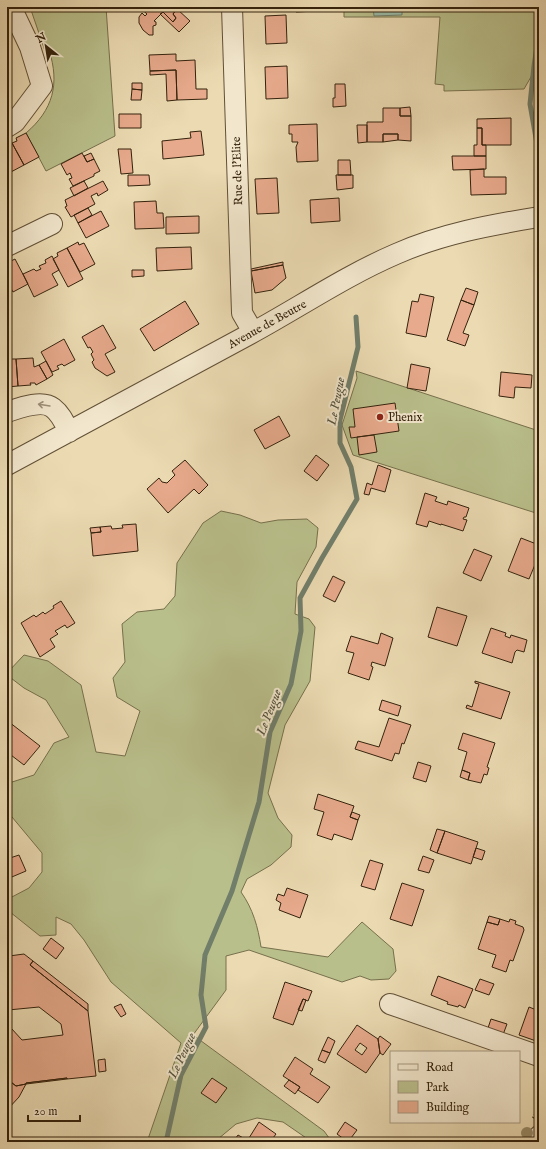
<svg xmlns="http://www.w3.org/2000/svg" width="546" height="1149" viewBox="0 0 546 1149" font-family="'IM FELL English',serif">
	<style>
		.green { fill: #b9bf8b; stroke: #76704c }
		.water { fill: #99bba8; stroke: #717e6a }
		.lines { fill: none; stroke-linecap: round; stroke-linejoin: round }
		.stream { stroke: #717e6a; stroke-width: 5 }
		.building { fill: #e7aa8c; stroke: #34220c; fill-rule: evenodd }
		.minor-casing { stroke: #625036; stroke-width: 22 }
		.path { stroke: #34220c; stroke-width: 2.5; stroke-dasharray: 1 2; stroke-linecap: butt }
		.minor { stroke: #f2e7cd; stroke-width: 20 }
		.tree { fill: #988a68 }
		.oneway { stroke: #9c8e76 }
		.poi-dot { fill: #8f2418; stroke: #f2e7cd; stroke-width: 1.5 }
		.labels { text-anchor: middle; stroke-width: 4; stroke-linejoin: round; paint-order: stroke }
		.street-label { font-size: 12px; fill: #34220c; stroke: #f2e7cd }
		.poi-label { font-size: 12px; fill: #34220c; stroke: #f2e7cd; text-anchor: start }
		.water-label { font-size: 13px; font-style: italic; fill: #52503b; stroke: #f2e7cd }
	</style>
	<rect width="100%" height="100%" fill="#ebdab2"/>
	<filter id="stains"><feTurbulence type="fractalNoise" baseFrequency=".005" numOctaves="4"/><feColorMatrix values="0 0 0 0 .2 0 0 0 0 .09 0 0 0 0 .02 0 0 0 .5 -.17"/></filter>
	<radialGradient id="worn" r=".72"><stop offset=".6" stop-color="#630" stop-opacity="0"/><stop offset="1" stop-color="#630" stop-opacity=".3"/></radialGradient>
	<path class="green" d="M30,7H106L115,136L46,171L26,133C53,110 60,84 49,50L45,51Z
		M344,7H539V63L524,89L444,91V85L435,84L440,17H344Z
		M356,371L539,431V514L353,455L342,425L357,378Z
		M221,511L240,515L261,523L278,520L307,519L318,528L316,547L297,582L295,614L309,619L315,627L310,681L285,725L268,793L278,818L292,835L291,847L271,865L247,879L241,892C253,909 258,927 261,947L328,957L362,922L393,949L396,971L389,979L371,980L360,976L342,982L249,950L226,956V990L193,1035L324,1131L332,1142H312L283,1122L257,1118L236,1124L218,1139L217,1142H147L181,1043L111,982L84,940L71,924L56,917V935L40,936L10,912V898L29,888L42,872V853L7,811V782L9,783L34,775L54,743L69,737L46,700L24,688L7,675V673L24,655L48,661L81,685L96,752L125,756L140,711L117,697L113,678L125,662L122,624L137,612L164,609L175,596L177,563L203,523Z"/>
	<path class="water" d="M373,7H402V15L374,16Z"/>
	<g class="lines">
		<path class="stream" d="M539,34L534,66L530,104L539,155
			M166,1142L181,1075L206,1027L201,995L205,955L232,891L259,802L270,732L291,684L301,631L300,598L322,558L357,499L351,467L340,443V420L358,347L356,317"/>
	</g>
	<path class="building" d="M139,7H175L177,9L173,14L176,18L173,22L163,12L154,21L156,22V25L153,26V35H149L143,30L139,23V17L142,13L145,16L147,14Z
		M296,7H336L337,10L296,12Z
		M177,9L190,21L179,32L160,14L163,12L173,22L176,18L173,14Z
		M286,15L287,43L266,44L265,16Z
		M176,54V61L195,60L196,89H207V99L177,100L176,70L150,71L149,55Z
		M287,66L288,98L266,99L265,67Z
		M176,70L177,100L167,101L166,74L150,75V71Z
		M132,83H142V90L132,89Z
		M335,84H345L346,106L333,107V98H335Z
		M132,89L142,90L141,100H131Z
		M410,107L411,116H400V108Z
		M383,108H400V116H411V141L398,140V134H383V142H367V122H383Z
		M119,114H141V128H119Z
		M511,118V145H482V128H477V119Z
		M317,124L318,161L297,162L296,147L298,142H292V134H289V125Z
		M357,125H367V142L358,143Z
		M477,128H482V145H486V156H474V145H477Z
		M201,131L204,155L163,159L162,141L191,138L190,132Z
		M26,133L39,157L24,165L12,143L17,141L16,138Z
		M383,134H398V140L383,142Z
		M12,143L24,165L9,173L7,169V145L8,146Z
		M118,149H131L133,173L121,174Z
		M82,153L87,162L94,159L100,171L94,174V176L73,186L69,179L72,178L70,173L67,175L61,164Z
		M91,153L94,159L87,162L84,156Z
		M452,156H486V169L453,170Z
		M338,160H350L351,175H338Z
		M484,169V177H506V194L471,195L470,170Z
		M128,175H149L150,185L128,186Z
		M336,175H353V188L337,190Z
		M277,178L279,213L257,214L255,179Z
		M84,181L88,188L74,196L70,188Z
		M103,181L108,190L98,196L97,193L91,196L95,204L71,217L65,207L67,206L65,200Z
		M339,198L340,221L311,223L310,200Z
		M156,201L157,213H163L164,228L135,229L134,202Z
		M88,208L92,215L78,223L74,215Z
		M101,211L109,226L86,238L78,223Z
		M199,216V233L166,234V217Z
		M78,242L79,245L84,243L95,264L80,272L67,248Z
		M191,247L192,269L157,271L156,248Z
		M67,248L83,279L68,287L53,259L58,256L57,253Z
		M52,256L59,270L52,274L58,285L34,297L23,274L34,269L36,271L41,269L39,266L46,263L45,260Z
		M15,259L28,284L13,292L7,281V263Z
		M283,262V265L251,271V269Z
		M283,265L286,278L272,290L255,293L251,271Z
		M132,270H144V276L132,277Z
		M466,288L478,292L474,305L461,300Z
		M420,294L434,297L426,337L406,333L412,301L418,302Z
		M461,300L474,305L463,333L469,335L465,346L447,340Z
		M185,301L199,324L154,351L140,329Z
		M103,325L116,348L105,354L115,372L107,376L95,368L92,362L94,360L91,354L93,352L90,347L88,348L82,337Z
		M64,339L75,360L64,366L62,364L57,366L59,369L52,372L41,352Z
		M33,358L34,367L39,365L47,379L36,385L35,383H30L31,385L18,386L16,359Z
		M7,359H16L18,386L7,387Z
		M46,361L53,375L47,379L39,365Z
		M411,364L430,368L426,391L407,388Z
		M501,372L532,375L531,388L515,387L514,398L499,396Z
		M395,403L399,431L351,438L349,427H355L353,409Z
		M279,416L290,436L265,449L254,430Z
		M374,435L377,452L359,455L357,437Z
		M316,455L329,465L317,481L304,471Z
		M185,460L208,485L199,494L194,489L168,513L147,489L159,478L162,482L167,483L175,475L172,471Z
		M378,465L391,470L385,492L371,488L369,495L364,494L367,483L372,485Z
		M425,493L437,497L435,501L447,505L448,501L469,508L466,517H464L463,519L467,520L463,531L441,524V525L429,521L427,527L416,524Z
		M136,524L138,551L93,556L91,533L101,532L100,527L111,526L112,529L123,528L122,525Z
		M100,527L101,532L91,533L90,528Z
		M521,538L539,545V555L529,579L508,571Z
		M474,549L492,556L481,581L463,573Z
		M333,576L345,582L335,602L323,596Z
		M61,601L75,623L67,628L65,625L55,631L58,634L50,639L55,647L40,657L21,623L34,615L36,617L43,612L45,614L54,608L53,606Z
		M437,607L467,616L457,646L428,637Z
		M491,628L506,633L505,636L510,638L511,635L527,640L524,652L517,650L515,652L512,663L482,653Z
		M381,633L393,638L385,666L372,662L371,666L373,667L369,680L348,673L354,653L346,651L351,636L378,644Z
		M475,681L510,692L501,719L466,708L467,705L472,707L479,684L475,683Z
		M382,700L401,706L398,716L379,710Z
		M389,718L411,725L404,744L402,743L399,754L395,753L392,761L355,749L358,741L379,747Z
		M9,722L40,746L24,765L7,752V725Z
		M463,733L495,743L487,767L489,768L487,775L484,774L481,783L468,780L470,773L462,770L467,752L458,749Z
		M418,762L431,766L426,782L413,778Z
		M462,770L470,773L468,780L460,777Z
		M318,794L354,806L350,817L358,820L352,840L334,834L332,840L317,835L324,812L314,809Z
		M352,812L360,815L358,820L350,817Z
		M437,829L445,831L437,853L430,850Z
		M445,831L478,842L471,864L437,853Z
		M476,848L485,851L482,860L473,857Z
		M19,855L26,871L7,879V859Z
		M423,856L434,860L429,873L418,870Z
		M370,860L383,864L375,890L361,886Z
		M402,883L424,890L412,926L390,919Z
		M287,888L308,895L300,918L279,910L281,903L276,900L278,894L284,896Z
		M489,916L500,919L498,925L487,922Z
		M500,919L509,922L510,919L516,921L515,924L523,927L524,930L513,961L510,960L506,972L492,967L496,955L478,949L487,922L498,925Z
		M51,938L64,948L56,959L43,949Z
		M24,954L33,961L30,965L88,1011L96,1076L67,1079V1078L26,1083V1084L16,1086L7,1079V959L9,958V956ZM39,1007L61,1024L63,1035L22,1040L11,1028L8,1010Z
		M33,961L88,1004V1011L30,965Z
		M438,976L473,989L465,1008L459,1005L458,1007L447,1004L448,1002L431,995Z
		M480,979L494,984L489,995L475,990Z
		M285,982L312,991L308,1001L303,999L293,1025L273,1018Z
		M303,999L306,1000L302,1011L298,1010Z
		M121,1004L126,1014L121,1017L114,1007Z
		M529,1007L539,1011V1042L519,1035Z
		M491,1019L507,1024L501,1040L486,1034Z
		M357,1025L378,1039L380,1053L366,1073L337,1054ZM360,1043L367,1048L362,1055L355,1050Z
		M380,1036L391,1044L383,1055L380,1053L378,1039Z
		M328,1037L335,1041L330,1053L322,1050Z
		M322,1050L330,1053L325,1063L318,1060Z
		M295,1057L313,1069L310,1074L330,1087L318,1103L298,1090L300,1087L283,1076Z
		M105,1059L106,1071L99,1072L98,1060Z
		M67,1078V1079L26,1084V1083Z
		M212,1078L227,1088L216,1103L201,1093Z
		M7,1079L16,1086L26,1084L19,1097L7,1110Z
		M289,1080L300,1087L295,1094L284,1086Z
		M259,1122L276,1134L270,1142H254L249,1138Z
		M345,1122L357,1130L348,1142L337,1134Z
		M238,1135L245,1139L243,1142H233Z"/>
	<g class="lines">
		<defs>
			<path id="minor" d="M232,7L242,313L253,332
				M7,127L15,122L42,86L30,47L11,7
				M7,246L52,224
				M7,412C19,408 42,399 53,408C61,414 65,424 69,432
				M7,465C88,421 169,378 250,334C298,308 345,276 396,254C441,234 490,225 539,217
				M390,1004L539,1056
				M535,1142L539,1136"/>
		</defs>
		<use href="#minor" class="minor-casing"/>
		<path class="path" d="M533,1118L539,1109"/>
		<use href="#minor" class="minor"/>
	</g>
	<circle class="tree" cx="527" cy="1133" r="6"/>
	<defs><path id="oneway-shaft" d="M-6 0H5M1.5-3L5.5 0L1.5 3" fill="none" stroke-width="1.6" stroke-linecap="round" stroke-linejoin="round"/></defs>
	<use class="oneway" href="#oneway-shaft" transform="translate(44 405) rotate(-171)"/>
	<circle class="poi-dot" cx="380" cy="417" r="4"/>
	<g class="labels">
		<g class="street-label">
			<text transform="translate(237 171) rotate(-92)" y="4">Rue de l'Elite</text>
			<text transform="translate(267 324) rotate(-29)" y="4">Avenue de Beutre</text>
		</g>
		<g class="poi-label">
			<text x="388" y="421">Phenix</text>
		</g>
		<g class="water-label">
			<text transform="translate(335 401) rotate(-79)" y="5">Le Peugue</text>
			<text transform="translate(268 712) rotate(-69)" y="5">Le Peugue</text>
			<text transform="translate(181 1055) rotate(-65)" y="5">Le Peugue</text>
		</g>
	</g>
	<rect width="546" height="1149" fill="none" stroke="#ebdab2" stroke-width="24"/>
	<rect x="8" y="8" width="530" height="1133" fill="none" stroke="#34220c" stroke-width="2"/>
	<rect x="12" y="12" width="522" height="1125" fill="none" stroke="#34220c"/>
	<rect x="390" y="1051" width="130" height="72" fill="#f2e7cd" stroke="#a69880"/>
	<rect x="398" y="1064" width="20" height="6" fill="#f2e7cd" stroke="#a69880"/>
	<text x="426" y="1071" font-size="12" fill="#34220c">Road</text>
	<rect x="398" y="1081" width="20" height="12" fill="#b9bf8b" stroke="#a69880"/>
	<text x="426" y="1091" font-size="12" fill="#34220c">Park</text>
	<rect x="398" y="1101" width="20" height="12" fill="#e7aa8c" stroke="#a69880"/>
	<text x="426" y="1111" font-size="12" fill="#34220c">Building</text>
	<g transform="translate(46 46) rotate(330)" stroke="#f2e7cd" stroke-width="3" paint-order="stroke">
	<path d="M0-3L7 15L0 10L-7 15Z" fill="#34220c"/>
	<text y="-6" font-size="11" font-weight="bold" text-anchor="middle" fill="#34220c">N</text>
	</g>
	<path d="M28 1115v6h52v-6" fill="none" stroke="#34220c" stroke-width="2"/>
	<text x="34" y="1115" font-size="12" fill="#34220c" stroke="#f2e7cd" stroke-width="3" paint-order="stroke">20 m</text>
	<rect width="100%" height="100%" filter="url(#stains)"/>
	<rect width="100%" height="100%" fill="url(#worn)"/>
</svg>
